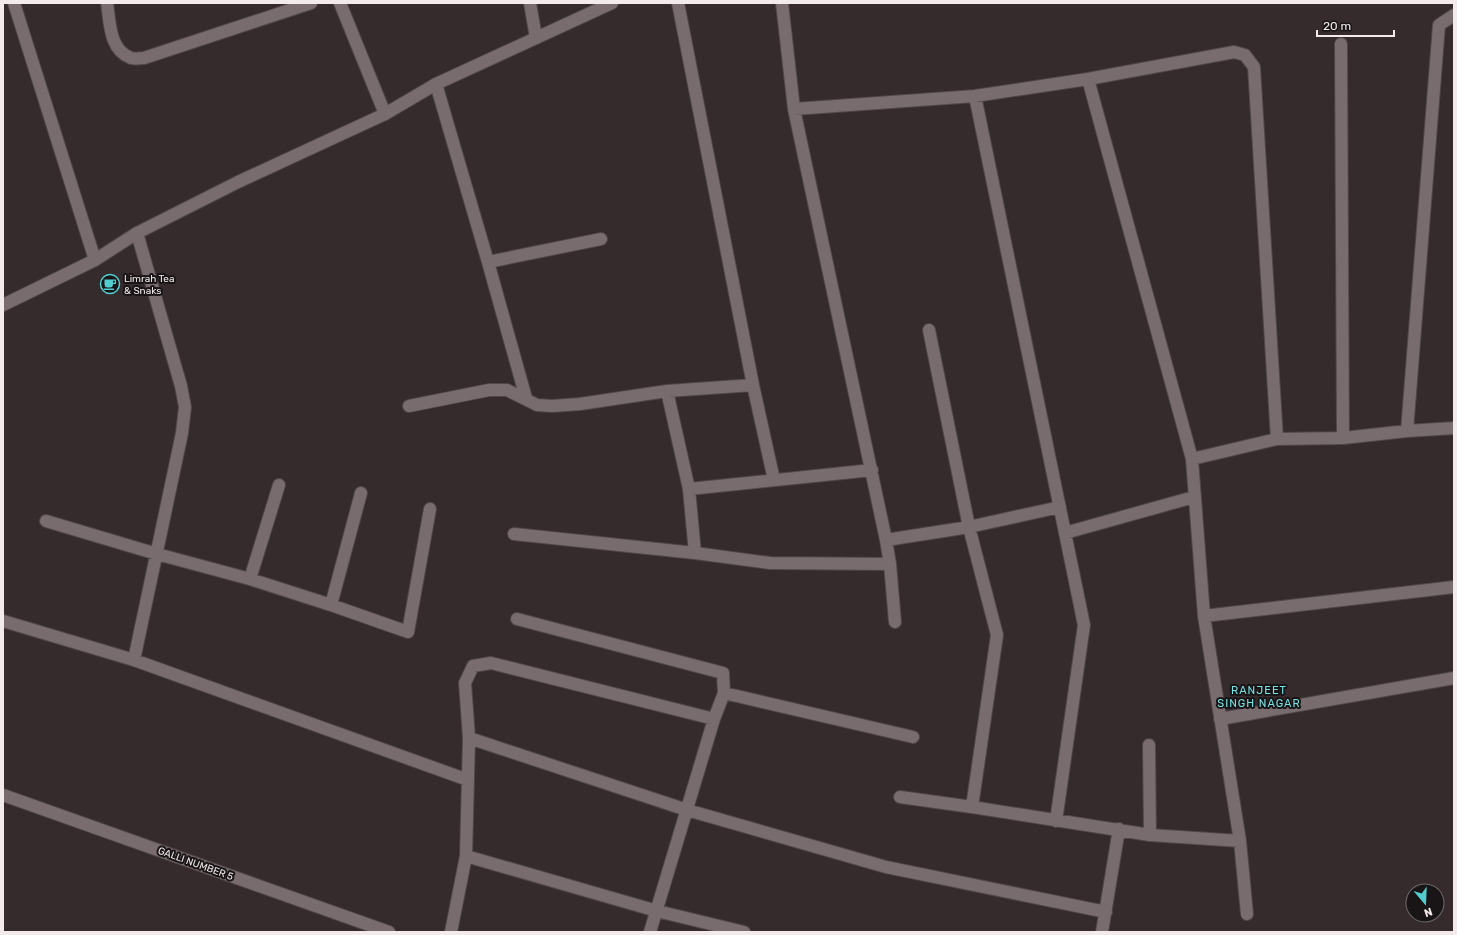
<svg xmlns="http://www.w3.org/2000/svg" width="1457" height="935" viewBox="0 0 1457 935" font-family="Rubik,sans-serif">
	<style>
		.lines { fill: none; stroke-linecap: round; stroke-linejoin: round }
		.street-casing { stroke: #504748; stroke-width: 14 }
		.secondary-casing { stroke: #504748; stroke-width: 14 }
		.street { stroke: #796c6e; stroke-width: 12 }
		.secondary { stroke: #796c6e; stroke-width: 12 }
		.labels { text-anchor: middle; stroke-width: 4; stroke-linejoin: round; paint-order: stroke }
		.poi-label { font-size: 10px; fill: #f2eaeb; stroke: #191415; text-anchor: start }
		.street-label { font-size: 10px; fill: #f2eaeb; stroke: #191415 }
		.neighbourhood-label { font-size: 11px; letter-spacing: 1px; fill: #76e2e4; stroke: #191415 }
	</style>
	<rect width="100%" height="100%" fill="#352a2c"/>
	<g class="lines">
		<defs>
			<path id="street" d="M14,3L95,260
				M107,3C110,22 109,50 131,58C135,59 140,58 144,58L311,3
				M340,3L385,114
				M530,3L536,38
				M782,3L794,109L886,540L890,564L895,622
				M1341,44L1343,438
				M1088,79L1192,459L1204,616L1240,841L1247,914
				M436,84L488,262L526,398
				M975,96L1084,625L1056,821
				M794,109L975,96L1088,79L1234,52L1245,55L1254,67L1277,439
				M488,262L601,239
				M929,330L969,527L997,635L972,807
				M753,385L774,480
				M667,391L689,489L695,553L770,563L890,564
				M409,406L489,390H507L537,405L552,406L580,404L667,391L753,385L678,3
				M1407,431L1439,25L1454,15
				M1192,459L1277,439L1343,438L1407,431L1454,428
				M689,489L872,470
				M46,521L157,554L250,579L331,605L408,632L430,509
				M1065,533L1194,497
				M514,534L695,553
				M886,540L969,527L1060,507
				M250,579L279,485
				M331,605L361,493
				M1204,616L1454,587
				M517,619L723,673L724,693L714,719L650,932
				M3,621L134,660L468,780
				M134,660L182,433L185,407L181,386L137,233
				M724,693L913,737
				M1220,719L1454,678
				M469,738L687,810L886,867L1106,912
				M1149,745L1150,835
				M3,795L389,932
				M900,797L972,807L1150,835L1240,841
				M466,856L657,911L744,932
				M451,932L466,856L469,738L465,683L473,666L491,663L714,719
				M1102,932L1119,829"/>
			<path id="secondary" d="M3,305L95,260L137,233L238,182L385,114L436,84L612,3"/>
		</defs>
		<use href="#street" class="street-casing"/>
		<use href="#secondary" class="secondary-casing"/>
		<use href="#street" class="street"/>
		<use href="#secondary" class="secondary"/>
	</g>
	<defs>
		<symbol id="cafe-ring" viewBox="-11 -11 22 22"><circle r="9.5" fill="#191415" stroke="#52cdcf" stroke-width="1.5"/><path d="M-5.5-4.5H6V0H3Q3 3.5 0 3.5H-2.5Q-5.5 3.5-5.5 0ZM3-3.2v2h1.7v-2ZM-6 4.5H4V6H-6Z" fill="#52cdcf"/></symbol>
	</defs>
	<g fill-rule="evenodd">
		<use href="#cafe-ring" x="99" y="273" width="22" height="22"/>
	</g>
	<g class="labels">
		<g class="poi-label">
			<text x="124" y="282">Limrah Tea<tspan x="124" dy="12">&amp; Snaks</tspan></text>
		</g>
		<g class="street-label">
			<text transform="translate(196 863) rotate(20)" y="4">GALLI NUMBER 5</text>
		</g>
		<g class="neighbourhood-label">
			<text x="1259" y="694">RANJEET<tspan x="1259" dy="13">SINGH NAGAR</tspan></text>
		</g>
	</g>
	<rect width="1457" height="935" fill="none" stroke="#f2eaeb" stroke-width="8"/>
	<g transform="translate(1425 903) rotate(161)"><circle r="19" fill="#191415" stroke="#706a6b"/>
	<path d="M0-3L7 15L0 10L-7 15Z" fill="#52cdcf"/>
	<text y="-6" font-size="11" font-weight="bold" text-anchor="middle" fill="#f2eaeb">N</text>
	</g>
	<path d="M1317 30v6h77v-6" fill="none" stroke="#f2eaeb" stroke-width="2"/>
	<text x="1323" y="30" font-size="12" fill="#f2eaeb" stroke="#191415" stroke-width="3" paint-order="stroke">20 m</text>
</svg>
